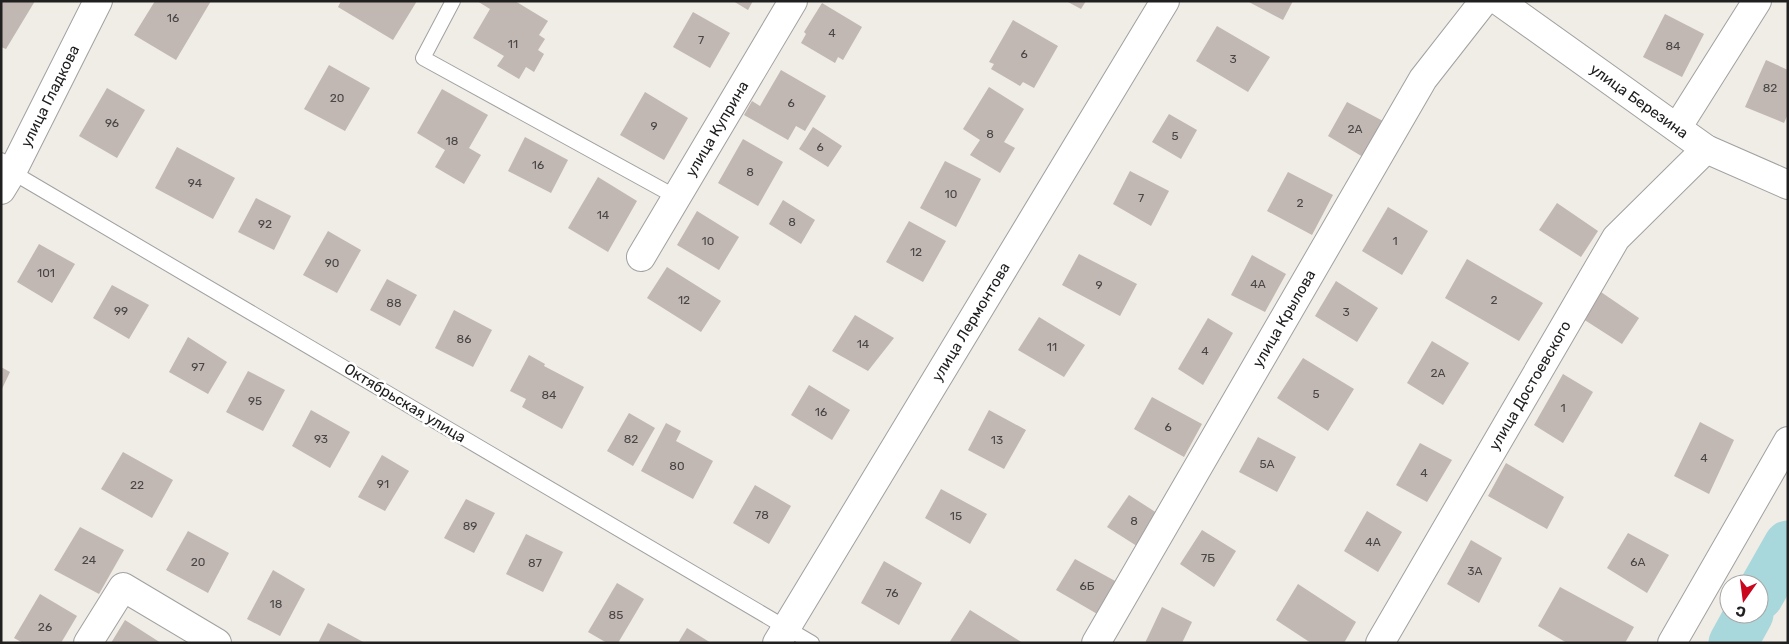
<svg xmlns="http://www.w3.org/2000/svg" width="1789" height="644" viewBox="0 0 1789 644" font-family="Rubik,sans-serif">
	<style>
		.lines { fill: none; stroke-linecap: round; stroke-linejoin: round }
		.river { stroke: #a8d7dc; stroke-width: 49 }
		.building { fill: #c1b7b3 }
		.service-casing { stroke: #a1a1a1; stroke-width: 16 }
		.minor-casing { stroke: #a1a1a1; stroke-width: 30 }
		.service { stroke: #fff; stroke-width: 14 }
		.minor { stroke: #fff; stroke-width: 28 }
		.labels { text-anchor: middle; stroke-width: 5; stroke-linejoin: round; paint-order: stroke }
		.number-label { font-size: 12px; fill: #484645 }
		.street-label { font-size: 15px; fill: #202020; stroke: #fff }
	</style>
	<rect width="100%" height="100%" fill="#f0ece6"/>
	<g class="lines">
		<path class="river" d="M1759,596L1788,545
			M1733,643L1749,614"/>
	</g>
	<path class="building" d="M1,1H35L6,49L1,47Z
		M155,1H211L176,60L134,35Z
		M341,1H417L393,40L338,7Z
		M477,1H515L548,21L539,35L545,39L538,50L544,54L534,72L526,67L519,79L497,66L504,56L473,38L490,9Z
		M733,1H753L748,10Z
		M1066,1H1086L1081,9Z
		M1247,1H1293L1283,20Z
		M822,3L862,27L843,60L838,57L835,63L801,43L806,34L804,32Z
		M693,12L730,33L710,68L673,47Z
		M1665,14L1704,34L1682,77L1643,57Z
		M1013,20L1058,46L1034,88L1023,82L1020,86L991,69L994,64L989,62Z
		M1217,26L1270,57L1248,92L1196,61Z
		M1766,60L1788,70V114L1784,123L1745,107Z
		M329,65L370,88L345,131L304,109Z
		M781,70L826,96L805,131L796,126L788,140L744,115L752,101L760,106Z
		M989,87L1024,109L1004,142L1015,148L1000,173L970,155L980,140L963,129Z
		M107,88L145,110L117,158L79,136Z
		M442,89L488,115L469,148L481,155L464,184L435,167L445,150L417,133Z
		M645,92L688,118L664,160L620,135Z
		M1347,102L1383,121L1363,157L1328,136Z
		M1169,114L1197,130L1181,159L1152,142Z
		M813,127L842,146L828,167L799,149Z
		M525,137L568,160L551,193L508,171Z
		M743,139L783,162L758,206L718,183Z
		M177,147L235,178L213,219L155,188Z
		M945,161L981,179L956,227L920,208Z
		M1130,171L1169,191L1151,226L1113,204Z
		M1288,172L1333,195L1312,235L1267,211Z
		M598,177L637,201L608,252L568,228Z
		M256,198L291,216L274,250L238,232Z
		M783,200L815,220L801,244L769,224Z
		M1557,203L1598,231L1581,257L1539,230Z
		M1388,207L1428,231L1402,275L1362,251Z
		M697,211L739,237L719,270L677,245Z
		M909,221L946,241L923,282L886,262Z
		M328,231L361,250L337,293L303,275Z
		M39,244L75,264L52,303L17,282Z
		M1079,254L1137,284L1120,316L1062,285Z
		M1252,255L1286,274L1265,312L1231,295Z
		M1467,259L1543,303L1519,341L1445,298Z
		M667,267L721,301L701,332L647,298Z
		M387,279L417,295L400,326L370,310Z
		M1336,281L1378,308L1357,342L1315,316Z
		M112,285L149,305L129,339L93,318Z
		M1598,290L1639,318L1622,344L1580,317Z
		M454,310L492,330L473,367L435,348Z
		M855,315L894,338L868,371L832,351Z
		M1039,317L1085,345L1064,377L1018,350Z
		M1208,318L1233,333L1203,385L1178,369Z
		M188,337L227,362L208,394L169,372Z
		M1432,341L1469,363L1443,405L1407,383Z
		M529,355L545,364L544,366L584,387L562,429L522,407L526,399L510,391Z
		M1303,358L1354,389L1328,431L1277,398Z
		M1,367L10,372L1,391Z
		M248,371L285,390L263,431L226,412Z
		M1563,374L1593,392L1563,443L1534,425Z
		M809,385L850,410L832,440L791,415Z
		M1152,397L1202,424L1184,457L1134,429Z
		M311,410L350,432L330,468L292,446Z
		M989,410L1026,430L1004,469L968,450Z
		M629,413L655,428L633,466L607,451Z
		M1700,422L1734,440L1709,494L1674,476Z
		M666,423L681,431L676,441L713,461L693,499L641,471Z
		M1258,437L1296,457L1277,492L1239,472Z
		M1420,443L1452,460L1427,502L1396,485Z
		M123,452L173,480L152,518L101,489Z
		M382,455L409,471L385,511L358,497Z
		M1506,463L1564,497L1547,529L1488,496Z
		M755,485L791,506L769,544L733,523Z
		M941,489L987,514L970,544L925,518Z
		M1129,495L1160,515L1140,548L1107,527Z
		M466,499L495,513L474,553L444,538Z
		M1367,511L1402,532L1378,572L1344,551Z
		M80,527L124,550L99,594L54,570Z
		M1202,530L1236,551L1214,587L1180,564Z
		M188,531L229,553L208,593L166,570Z
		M1628,533L1669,555L1647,593L1607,568Z
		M526,534L563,552L543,592L506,574Z
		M1471,540L1502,558L1479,603L1447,584Z
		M1075,559L1117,582L1099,615L1056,590Z
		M884,561L922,583L899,625L861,603Z
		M273,570L305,589L280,636L247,619Z
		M617,583L644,599L618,643H607L588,632Z
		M1298,584L1356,622L1344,643H1311L1276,620Z
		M1560,587L1634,627L1625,643H1567L1538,626Z
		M40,594L77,616L61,643H23L14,638Z
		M1162,607L1192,622L1182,643H1145Z
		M970,610L1023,643H949Z
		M125,620L161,643H111Z
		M328,623L365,643H318Z
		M687,628L711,643H678Z"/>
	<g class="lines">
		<defs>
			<path id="service" d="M453,1L423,58L676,197
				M1,160L12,172L812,643"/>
			<g id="minor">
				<path id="s1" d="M1499,1L1706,149L1788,185"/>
				<path d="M1677,128L1757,1"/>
				<path id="s2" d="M1,190L12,172L98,1"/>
				<path id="s3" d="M641,257L793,1"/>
				<path d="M88,643L123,587L217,643"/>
				<path id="s4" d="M777,643L1165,1"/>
				<path id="s5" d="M1096,643L1423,79L1484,1"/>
				<path id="s6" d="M1380,643L1616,238L1706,149"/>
				<path d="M1672,643L1788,441"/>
			</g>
		</defs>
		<use href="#service" class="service-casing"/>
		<use href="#minor" class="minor-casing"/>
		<use href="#service" class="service"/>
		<use href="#minor" class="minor"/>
	</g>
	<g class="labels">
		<g class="number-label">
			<text x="173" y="22">16</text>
			<text x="832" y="37">4</text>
			<text x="701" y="44">7</text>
			<text x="513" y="48">11</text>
			<text x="1673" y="50">84</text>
			<text x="1024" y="58">6</text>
			<text x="1233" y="63">3</text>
			<text x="1770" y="92">82</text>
			<text x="337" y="102">20</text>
			<text x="791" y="107">6</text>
			<text x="112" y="127">96</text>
			<text x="654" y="130">9</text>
			<text x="1355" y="133">2А</text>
			<text x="990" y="138">8</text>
			<text x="1175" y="140">5</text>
			<text x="452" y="145">18</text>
			<text x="820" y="151">6</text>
			<text x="538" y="169">16</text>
			<text x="750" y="176">8</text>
			<text x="195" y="187">94</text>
			<text x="951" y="198">10</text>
			<text x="1141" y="202">7</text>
			<text x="1300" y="207">2</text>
			<text x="603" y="219">14</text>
			<text x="792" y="226">8</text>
			<text x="265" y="228">92</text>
			<text x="708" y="245">10</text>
			<text x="1395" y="245">1</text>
			<text x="916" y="256">12</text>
			<text x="332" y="267">90</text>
			<text x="46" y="277">101</text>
			<text x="1258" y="288">4А</text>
			<text x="1099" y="289">9</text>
			<text x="684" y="304">12</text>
			<text x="1494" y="304">2</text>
			<text x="394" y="307">88</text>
			<text x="121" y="315">99</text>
			<text x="1346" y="316">3</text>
			<text x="464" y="343">86</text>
			<text x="863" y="348">14</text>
			<text x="1052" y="351">11</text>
			<text x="1205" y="355">4</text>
			<text x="198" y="371">97</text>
			<text x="1438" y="377">2А</text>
			<text x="1316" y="398">5</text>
			<text x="549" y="399">84</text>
			<text x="255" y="405">95</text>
			<text x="1563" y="412">1</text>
			<text x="821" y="416">16</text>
			<text x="1168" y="431">6</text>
			<text x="321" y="443">93</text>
			<text x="631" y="443">82</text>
			<text x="997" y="444">13</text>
			<text x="1704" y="462">4</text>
			<text x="1267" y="468">5А</text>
			<text x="677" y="470">80</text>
			<text x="1424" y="477">4</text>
			<text x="383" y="488">91</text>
			<text x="137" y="489">22</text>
			<text x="762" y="519">78</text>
			<text x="956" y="520">15</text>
			<text x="1134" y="525">8</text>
			<text x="470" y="530">89</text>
			<text x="1373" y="546">4А</text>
			<text x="1208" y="562">7Б</text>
			<text x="89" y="564">24</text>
			<text x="198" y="566">20</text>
			<text x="1638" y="566">6А</text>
			<text x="535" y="567">87</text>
			<text x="1475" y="575">3А</text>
			<text x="1087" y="590">6Б</text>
			<text x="892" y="597">76</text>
			<text x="276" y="608">18</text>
			<text x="616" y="619">85</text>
			<text x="45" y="631">26</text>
		</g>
		<g class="street-label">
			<text dy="5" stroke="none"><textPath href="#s2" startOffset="106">улица Гладкова</textPath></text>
			<text dy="5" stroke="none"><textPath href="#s1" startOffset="172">улица Березина</textPath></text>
			<text dy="5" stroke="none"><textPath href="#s3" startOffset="149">улица Куприна</textPath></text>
			<text dy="5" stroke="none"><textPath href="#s5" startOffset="375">улица Крылова</textPath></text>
			<text dy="5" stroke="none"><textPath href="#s4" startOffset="375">улица Лермонтова</textPath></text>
			<text dy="5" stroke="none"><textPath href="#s6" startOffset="298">улица Достоевского</textPath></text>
			<text transform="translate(405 403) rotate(31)" y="5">Октябрьская улица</text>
		</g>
	</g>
	<rect width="1789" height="644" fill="none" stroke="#202020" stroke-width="5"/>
	<g transform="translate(1744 599) rotate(194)"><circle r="24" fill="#ffffff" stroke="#a6a6a6"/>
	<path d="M0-4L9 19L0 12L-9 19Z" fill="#ca051c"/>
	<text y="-8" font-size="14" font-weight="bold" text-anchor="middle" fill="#202020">С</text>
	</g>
</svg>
